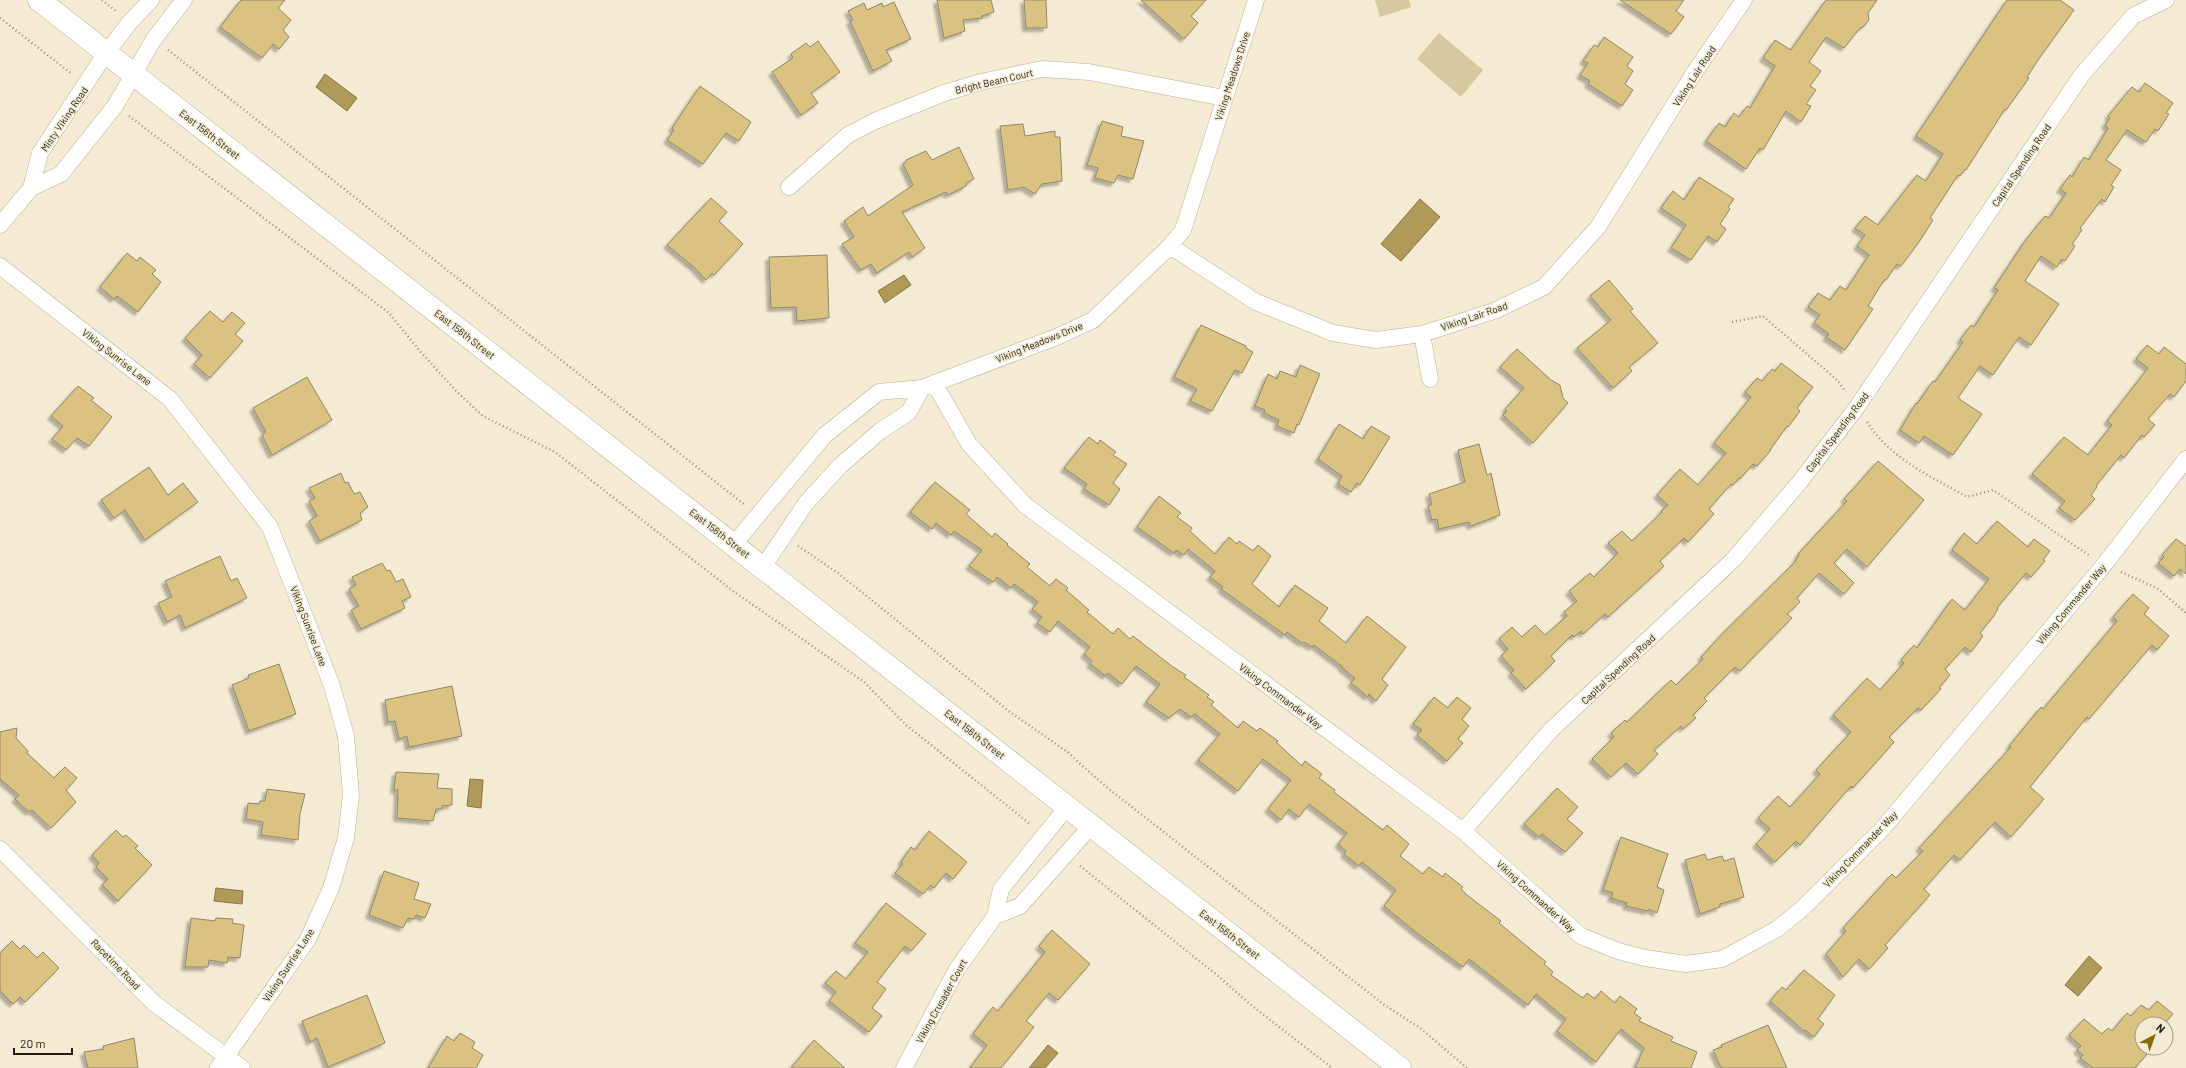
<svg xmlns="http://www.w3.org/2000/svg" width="2186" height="1068" viewBox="0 0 2186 1068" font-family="Barlow,sans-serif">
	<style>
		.green { fill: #d7c89f }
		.water { fill: #b09a59; stroke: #857545 }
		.building { fill: #dac381; stroke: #8f8770; filter: url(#shadow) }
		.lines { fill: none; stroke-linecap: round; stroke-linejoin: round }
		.street-casing { stroke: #b7af97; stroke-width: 17 }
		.secondary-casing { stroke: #b7af97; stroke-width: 23 }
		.path { stroke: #97907e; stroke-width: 2.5; stroke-dasharray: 1 3; stroke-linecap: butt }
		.street { stroke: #fff; stroke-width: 16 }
		.secondary { stroke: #fff; stroke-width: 22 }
		.labels { text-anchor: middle; stroke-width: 3; stroke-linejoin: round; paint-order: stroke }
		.street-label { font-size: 10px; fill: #221f16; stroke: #f4ebd2 }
	</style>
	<defs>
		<filter id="shadow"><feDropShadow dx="-3.5" dy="3.5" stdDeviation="1" flood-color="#0004"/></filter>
	</defs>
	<rect width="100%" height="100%" fill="#f4ebd2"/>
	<path class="green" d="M1375,0H1409L1411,7L1380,17Z
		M1439,33L1483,70L1461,97L1417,59Z"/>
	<path class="water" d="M325,74L357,98L347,111L316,87Z
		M1420,199L1440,217L1401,261L1381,244Z
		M904,275L911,285L885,303L878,291Z
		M470,779L483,780L481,808L467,806Z
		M216,888L243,891L242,904L214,901Z
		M2089,956L2102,968L2078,996L2065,985Z
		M1048,1045L1058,1053L1045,1068H1029Z"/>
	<path class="building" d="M241,0H285L278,8L291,20L283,30L289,37L279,49L273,44L262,58L220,27Z
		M937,0H991L994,12L982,16V18L963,20L965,31L944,38Z
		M1024,0H1046L1047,28H1026Z
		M1141,0H1206L1191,16L1198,23L1184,39Z
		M1620,0H1684L1676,11L1684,17L1671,34Z
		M1826,0H1877L1868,13L1869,20L1863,27L1860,28L1844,48L1826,37L1809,62L1821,71L1810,86L1816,90L1806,104L1811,106L1801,122L1786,111L1763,150L1760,148L1746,169L1706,141L1719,123L1725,127L1734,113L1739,117L1747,106L1750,108L1775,66L1763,58L1775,40L1791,50Z
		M2007,0H2060L2074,10L2038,60L2027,77L2029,78L2006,110L2005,109L1966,170L1965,169L1960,176L1958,175L1930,218L1933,220L1919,242L1901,266L1897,264L1886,280H1884L1868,306L1873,309L1845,350L1826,337L1829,334L1814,323L1820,315L1808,307L1818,293L1830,300L1840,286L1846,290L1869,255L1857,246L1865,235L1855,228L1865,216L1878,225L1917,175L1926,181L1943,154L1916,136Z
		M894,2L911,39L886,50L892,61L873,71L850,21L853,20L848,11L864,3L867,10L882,3L883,7Z
		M1604,37L1633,57L1627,66L1633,71L1625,84L1633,90L1622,106L1588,84L1590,81L1580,75L1588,63L1583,61L1594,45L1598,47Z
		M818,41L840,72L811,93L818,103L801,115L772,72L793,58L791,54L806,43L810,47Z
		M2145,83L2173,103L2166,113L2169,114L2158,131L2155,129L2146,142L2127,130L2106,160L2121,170L2111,185L2114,187L2105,202L2102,199L2080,228L2082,230L2072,244L2075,246L2065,261L2062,259L2057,267L2041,256L2025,281L2059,304L2031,345L2019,337L1993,375L1980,366L1958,398L1982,414L1953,455L1924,436L1919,443L1900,430L1916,403L1917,404L1933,381L1935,382L1963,342L1960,340L1971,325L1974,327L1998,290L1994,288L2025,241L2045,216L2049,218L2066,193L2060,189L2070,175L2072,177L2084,157L2089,160L2108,128L2105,125L2110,118L2108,116L2132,87L2139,92Z
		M700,86L751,122L739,141L726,133L703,164L667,140L674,130L672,128Z
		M1102,121L1123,127L1121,136L1144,141L1133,179L1118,175L1114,183L1095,178L1098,168L1087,165Z
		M1023,124L1025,136L1055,131V137H1060L1062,181L1042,184L1035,194L1024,187L1008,190L1000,126Z
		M959,147L974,179L966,183V186L948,195L946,192L902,212L925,248L912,257L909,252L877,273L871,264L861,270L842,244L854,237L844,221L863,207L868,216L913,185L903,164L906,162V160L926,151L932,160Z
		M1699,177L1734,199L1728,207L1730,209L1720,224L1726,229L1717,242L1708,236L1691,260L1671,248L1686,225L1661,208L1673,191L1684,200Z
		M711,198L727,212L719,221L743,244L714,275L712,273L706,280L695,268L667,245Z
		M127,253L137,261L140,257L156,270L152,274L161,282L138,312L117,296L114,299L100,287Z
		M827,255L829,318L797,321L796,307L771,308L769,257Z
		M1609,280L1633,309L1630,311L1658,343L1629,367L1632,371L1613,388L1577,348L1611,320L1590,296Z
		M210,311L223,322L232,312L245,323L235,334L243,341L210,378L194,364L202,355L185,338Z
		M1201,325L1246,346V348L1253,352L1242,373L1235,370L1212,411L1190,401L1197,389L1174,377Z
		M2147,345L2159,354L2164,347L2186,364V381L2174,397L2170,394L2148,419L2155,425L2144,437L2142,435L2124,458L2121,455L2096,486L2097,487L2091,495L2095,499L2075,520L2059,508L2065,501L2032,474L2064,437L2088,455L2112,425L2107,421L2148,368L2136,359Z
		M1517,349L1551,380L1560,385L1563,398L1568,403L1533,443L1503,415L1507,411L1505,409L1524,388L1500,367Z
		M1781,363L1813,387L1797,408L1800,411L1788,427L1787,426L1770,450H1771L1757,466L1753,464L1740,479L1739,478L1733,485L1731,484L1709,509L1714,514L1688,542L1684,538L1660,561L1664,566L1608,617L1605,614L1583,634L1581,631L1574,637L1572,635L1551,656L1555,661L1526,689L1511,673L1514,670L1501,656L1508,649L1499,639L1512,627L1522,637L1535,625L1545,635L1567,616L1564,612L1577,601L1569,591L1590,573L1594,577L1618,553L1608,543L1622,531L1632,541L1662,512L1661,511L1668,505L1657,495L1680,469L1698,485L1726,453L1714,443L1751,397L1745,392L1757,378L1762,381L1772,369L1775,371Z
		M1300,365L1320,374L1299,425L1297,424L1294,433L1277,426L1279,420L1264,413L1265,410L1255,406L1268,374L1277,379L1280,371L1296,377Z
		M307,377L332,420L272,455L262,435L266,432L253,408Z
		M78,386L94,398L91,400L112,417L89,446L77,438L66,450L52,439L63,426L51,416Z
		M1339,424L1363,439L1371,426L1390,437L1360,485L1357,483L1351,492L1338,484L1342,476L1318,459Z
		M1089,437L1098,444L1100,440L1116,452L1113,455L1127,464L1113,483L1120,489L1109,505L1084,489L1087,484L1064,468Z
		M1479,444L1487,475L1491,473L1500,515L1471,526L1469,522L1439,529L1437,519L1432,520L1428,506L1432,504L1429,494L1465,482L1458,450Z
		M1878,461L1924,500L1867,567L1847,549L1834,563L1854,583L1844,594L1819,573L1797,598L1800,602L1787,614L1792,618L1740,671L1735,667L1704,698L1707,701L1693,715L1696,718L1683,729L1681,726L1654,750L1658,754L1638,774L1626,763L1611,777L1592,759L1614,737L1611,733L1625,720L1627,722L1671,680L1676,685L1703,659L1701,657L1722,634L1794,563L1799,555L1798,554L1847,501L1844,499Z
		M149,467L168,495L183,483L198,502L145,540L125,510L114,518L101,500Z
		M341,473L345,483L348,482L354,494L360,492L368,507L360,513L362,520L320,541L309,521L317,516L309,501L315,498L309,488Z
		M935,482L970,510L966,514L992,537L995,533L1008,544L1007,545L1030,564L1027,567L1050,586L1056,579L1068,588L1066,590L1089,610L1087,612L1113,634L1118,628L1130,639L1133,636L1173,667L1186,675L1184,677L1209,695L1207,697L1214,702L1211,705L1238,728L1243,721L1257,731L1260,728L1278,741L1276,742L1302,766L1305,761L1322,774L1319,778L1335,790L1334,792L1383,830L1387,825L1409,844L1400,856L1423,874L1429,867L1443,877L1445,873L1463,887L1461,889L1467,895L1501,921L1499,923L1546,962L1544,964L1553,972L1551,975L1583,998L1587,993L1595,999L1601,991L1615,1003L1620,996L1637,1009L1634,1013L1641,1018L1639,1021L1673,1037L1671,1041L1697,1052L1691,1068H1635L1644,1048L1621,1029L1596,1062L1557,1031L1566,1019L1536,994L1528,1005L1469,959L1463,967L1417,933L1384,906L1396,890L1362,862L1359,866L1344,854L1346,851L1338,844L1347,833L1309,804L1299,817L1289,809L1281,820L1268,809L1291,780L1263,759L1238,791L1198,760L1220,734L1195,714L1191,717L1180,709L1169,718L1146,702L1160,684L1136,666L1122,684L1108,673L1106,676L1090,664L1092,661L1084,654L1090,647L1058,621L1050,632L1037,623L1042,617L1032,609L1038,602L1014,584L1011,588L997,577L993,582L969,566L982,550L954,531L951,535L936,523L932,529L910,512Z
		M1159,496L1181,513L1177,517L1192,528L1190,531L1215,554L1229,537L1237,544L1239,541L1253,551L1258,545L1271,556L1252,584L1279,607L1295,585L1328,608L1319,621L1346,643L1367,616L1406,647L1382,679L1388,685L1376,701L1369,694L1368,697L1351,683L1355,678L1342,668L1343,667L1314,645L1312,647L1304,642L1302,643L1287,632L1285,635L1221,589L1223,587L1210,577L1215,571L1188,549L1184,555L1176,550L1174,553L1137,527Z
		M1997,521L2028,547L2034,539L2050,551L2043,560L2045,561L2031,577L2026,573L1997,608L1998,609L1993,617L1980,633L1983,636L1971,652L1965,647L1945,669L1950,675L1939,688L1941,689L1921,710L1918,708L1889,737L1894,742L1879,759L1853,788L1851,786L1800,845L1796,841L1775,862L1756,844L1770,829L1758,818L1778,796L1790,807L1820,774L1816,770L1851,732L1833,715L1867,678L1880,690L1904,663L1901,660L1914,645L1917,648L1952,599L1965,610L1989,579L1952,550L1964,533L1977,544Z
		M2176,539L2186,546V574L2180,569L2174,576L2158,563L2164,557L2162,555Z
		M220,556L231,581L237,578L247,598L185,628L180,615L167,622L158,603L172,597L165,581Z
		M382,563L387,571L390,570L396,582L403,579L411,597L402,601L405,608L361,629L351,610L359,606L349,589L356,585L352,577Z
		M2133,594L2149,608L2144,614L2169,636L2157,650L2152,645L2089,719L2087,717L2030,787L2044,799L2011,837L1995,822L1960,860L1954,855L1924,889L1930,895L1885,945L1888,948L1869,969L1859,959L1843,977L1826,954L1846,931L1843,928L1892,874L1896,878L1923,851L1919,848L2011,747L2009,746L2041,707L2043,709L2117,621L2113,617Z
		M279,664L296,714L249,731L232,685L249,678L248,675Z
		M452,686L462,736L409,747L407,736L399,739L395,721L388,722L385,700Z
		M1434,697L1448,708L1457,697L1471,708L1462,719L1469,726L1458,739L1463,743L1447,761L1417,735L1422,730L1413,724Z
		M17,728L16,738L28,751L27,753L54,778L65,767L77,778L66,790L76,802L51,828L32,810L29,812L15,799L19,795L0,779V732Z
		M396,772L439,774L437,788L452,789V805L442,806V809H436L433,821L397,818L398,790H394Z
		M1557,788L1578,807L1567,819L1583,833L1565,852L1542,834L1539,837L1524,824Z
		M267,789L305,794L300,814L298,840L261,835L263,822L246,819L248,803L259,804L260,801H265Z
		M116,830L123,837L126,835L138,846L135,848L152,865L118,901L102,885L108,879L96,867L99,863L92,855Z
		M929,831L967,862L953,879L946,873L934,888L931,885L923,894L895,873L903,864L901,862L911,847L915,850Z
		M1621,837L1668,854L1657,887L1664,890L1657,913L1649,909L1648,911L1626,906L1627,903L1611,898L1613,893L1603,890Z
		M1705,854L1707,860L1722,856L1724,861L1734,858L1744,897L1720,904V907L1700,914L1685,860Z
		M384,871L419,883L414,899L431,904L425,918L416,915L414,919L408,918L403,928L369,915Z
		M886,903L926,934L911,951L905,946L877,982L886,989L872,1008L882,1016L869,1032L829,1001L836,992L825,983L836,971L846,979L868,952L855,943Z
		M191,918L215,921L216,918L233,919L232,923L244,925L240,958L228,957L227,963L209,960L208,967H185Z
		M1052,930L1090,964L1058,1000L1049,993L1026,1021L1034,1027L1001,1068H970L987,1045L973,1034L993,1007L998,1011L1045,952L1039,946Z
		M12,941L20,949L24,945L37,958L43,952L59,968L25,1002L20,997L13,1004L0,991V953Z
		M1804,970L1835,995L1818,1019L1824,1024L1814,1037L1805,1030L1804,1031L1770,1001L1782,987L1786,990Z
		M367,995L385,1043L328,1067L317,1038L310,1042L302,1021Z
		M2157,1001L2173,1014L2164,1024H2142V1048H2152L2135,1068H2093L2080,1058L2083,1055L2077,1050L2081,1046L2069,1035L2084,1019L2102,1034L2108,1028L2112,1031L2127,1013L2131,1016L2141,1005L2149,1010Z
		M1768,1025L1787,1068H1721L1713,1050L1722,1047L1721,1045Z
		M460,1033L475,1042L472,1048L483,1055L476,1068H428L447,1036L454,1041Z
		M134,1038L138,1068H88L84,1052L104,1049L103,1046Z
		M814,1040L845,1068H791Z"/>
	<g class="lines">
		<defs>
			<path id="street" d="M789,187L848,135L875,121L944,93L981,82L1042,69L1089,72L1224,98
				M31,188L61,174L115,106L154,39L184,0
				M0,225L31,188L40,153L106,53L130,22L151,0
				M1170,246L1256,302L1333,333L1376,340L1422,334L1494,311L1544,287L1598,227L1694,73L1744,0
				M0,266L170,399L270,527L332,686L346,736L351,795L346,838L331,888L308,939L218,1068
				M1422,334L1430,379
				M934,383L969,444L1025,505L1463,831L1581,936L1618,951L1645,958L1686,964L1722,959L1777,929L1803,908L1884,827L2104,565L2186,459
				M734,544L825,435L879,392L922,388L1059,336L1093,320L1170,246L1183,230L1256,0
				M763,567L806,503L840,466L879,432L909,412L922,388
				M1463,831L1551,730L1733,560L1799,483L1857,407L2081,76L2133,16L2166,0
				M0,849L155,1004L242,1068
				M995,916L1020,906L1091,826
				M904,1068L957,969L995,916L1001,889L1067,807"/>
			<path id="secondary" d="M39,0L1400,1068"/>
		</defs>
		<use href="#street" class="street-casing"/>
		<use href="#secondary" class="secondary-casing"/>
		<path class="path" d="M102,0L116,11
			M0,18L72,74
			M168,50L745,505
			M129,116L389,313L419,350L457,392L483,416L555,452L733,591L864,682L906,725L1030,824
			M1732,322L1763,316L1837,380L1846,392
			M1867,422C1892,460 1929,475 1967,497L1993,490L2090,556
			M798,546L838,573L1010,712L1069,753L1080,764L1109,789L1383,1004L1420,1028L1467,1068
			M2121,572L2157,588L2186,613
			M1080,866L1217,975L1251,1005L1332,1068"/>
		<use href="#street" class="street"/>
		<use href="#secondary" class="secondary"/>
	</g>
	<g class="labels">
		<g class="street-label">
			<text transform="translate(1232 76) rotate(-72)" y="4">Viking Meadows Drive</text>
			<text transform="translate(1694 76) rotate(-57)" y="4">Viking Lair Road</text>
			<text transform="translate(994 81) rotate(-13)" y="4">Bright Beam Court</text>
			<text transform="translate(64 119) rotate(-56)" y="4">Misty Viking Road</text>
			<text transform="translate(210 134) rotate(38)" y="4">East 156th Street</text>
			<text transform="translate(2021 165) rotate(-56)" y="4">Capital Spending Road</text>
			<text transform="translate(1474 316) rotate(-19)" y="4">Viking Lair Road</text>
			<text transform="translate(465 334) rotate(38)" y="4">East 156th Street</text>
			<text transform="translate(1039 342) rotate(-22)" y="4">Viking Meadows Drive</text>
			<text transform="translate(117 357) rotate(38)" y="4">Viking Sunrise Lane</text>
			<text transform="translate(1837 432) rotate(-53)" y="4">Capital Spending Road</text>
			<text transform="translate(720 533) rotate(38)" y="4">East 156th Street</text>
			<text transform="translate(2071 604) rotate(-50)" y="4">Viking Commander Way</text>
			<text transform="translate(309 626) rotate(69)" y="4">Viking Sunrise Lane</text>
			<text transform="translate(1618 669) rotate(-43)" y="4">Capital Spending Road</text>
			<text transform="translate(1281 696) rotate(37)" y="4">Viking Commander Way</text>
			<text transform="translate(975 734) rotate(38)" y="4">East 156th Street</text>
			<text transform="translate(1860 849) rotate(-46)" y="4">Viking Commander Way</text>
			<text transform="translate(1536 896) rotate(42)" y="4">Viking Commander Way</text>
			<text transform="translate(1230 934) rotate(38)" y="4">East 156th Street</text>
			<text transform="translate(116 964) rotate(46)" y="4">Racetime Road</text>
			<text transform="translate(288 965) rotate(-57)" y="4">Viking Sunrise Lane</text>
			<text transform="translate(941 1001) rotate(-61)" y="4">Viking Crusader Court</text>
		</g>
	</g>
	<g transform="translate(2154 1036) rotate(41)"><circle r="19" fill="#f4ebd2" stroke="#a09987"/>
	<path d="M0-3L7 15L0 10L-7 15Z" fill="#856b06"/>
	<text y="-6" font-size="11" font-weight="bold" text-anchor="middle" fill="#221f16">N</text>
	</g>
	<path d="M14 1048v6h58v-6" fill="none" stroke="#221f16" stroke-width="2"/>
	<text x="20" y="1048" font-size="12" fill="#221f16" stroke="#f4ebd2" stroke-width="3" paint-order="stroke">20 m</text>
</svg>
